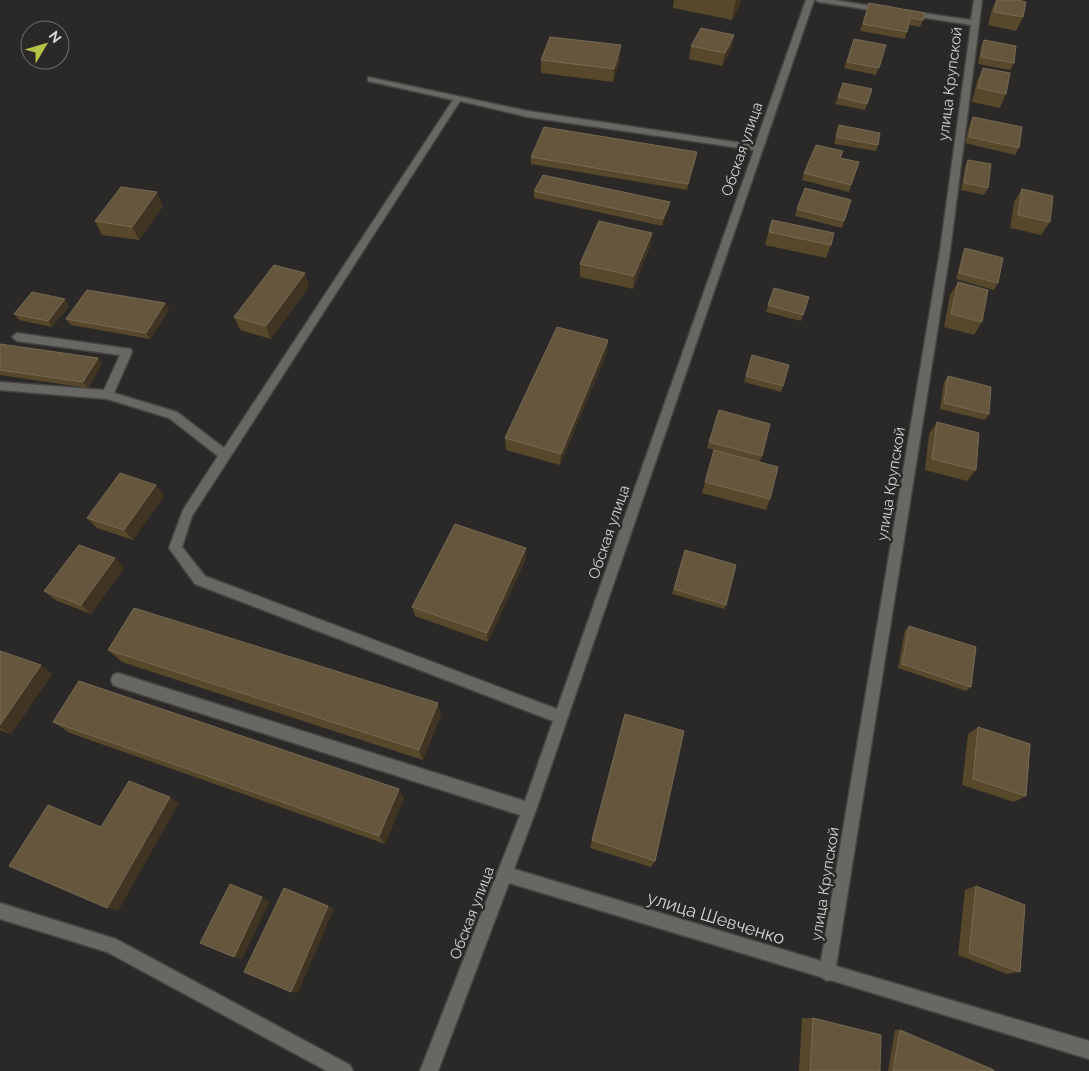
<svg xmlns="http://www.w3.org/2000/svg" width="1089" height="1071" viewBox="0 0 1089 1071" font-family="Raleway,sans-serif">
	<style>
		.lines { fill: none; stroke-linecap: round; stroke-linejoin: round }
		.minor-casing { stroke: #464443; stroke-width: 3 }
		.minor { fill: #696764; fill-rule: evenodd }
		.wall { fill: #57472b }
		.shaded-wall { fill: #403422 }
		.building { fill: #65563d; stroke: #766a54 }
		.labels { text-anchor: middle; stroke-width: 5; stroke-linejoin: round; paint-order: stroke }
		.street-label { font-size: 15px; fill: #d5d4d3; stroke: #2b2927 }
		.near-street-label { font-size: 18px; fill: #d5d4d3; stroke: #2b2927 }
	</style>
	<rect width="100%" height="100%" fill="#2b2927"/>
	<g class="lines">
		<defs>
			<path id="minor" d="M806,0H814L536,810L514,869L821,961L940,251L971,25L908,15L904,13L908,11L971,20L974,0H982L950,251L836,966L1089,1041V1059L830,980L827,981L821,977L509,883L438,1071H420L520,815L118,687L113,685L111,680L113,675L118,673L525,801L553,721L195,584L169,548L183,510L218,456L169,418L107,399L0,390V382L104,390L120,355L17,341L12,337L17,333L131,349L132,352L114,393L177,412L224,448L453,100L368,81V77L528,111L755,145ZM460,101L528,117L754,150L557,709L205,576L182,547L192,516Z
				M815,0H834L884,8L888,10L884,12L819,2Z
				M0,903L116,939L350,1065L353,1071H327L107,952L0,919Z"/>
		</defs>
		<use href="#minor" class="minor-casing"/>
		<use href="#minor" class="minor"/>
	</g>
	<path class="wall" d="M674,0H741L740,5L732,20L673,8Z
		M996,0H1018L1023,17L1016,31L988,25L992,9Z
		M869,3L923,20L920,27L909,25L905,39L860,31Z
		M734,35L731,49L722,66L689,59L691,46Z
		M854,39L886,45L876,75L844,68Z
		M984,40L1014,63L1010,70L978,64L981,47Z
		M620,59L613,82L541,73V60Z
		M983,68L1006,94L1000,108L972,102L977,81Z
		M872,89L865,110L835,104L838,97Z
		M973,117L1019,148L1015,155L965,143L970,123Z
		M839,125L878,145L876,151L834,144Z
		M697,152L687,190L531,164V157Z
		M840,158L859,162L849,192L802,180L804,173Z
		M968,160L988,188L984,195L961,190L965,167Z
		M1022,189L1050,222L1041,235L1010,228L1014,202Z
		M534,191L669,208L662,226L534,198Z
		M851,200L842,228L795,216L797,209Z
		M163,206L139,240L102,235L95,221Z
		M772,220L831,245L826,258L765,245Z
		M652,233L650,246L633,289L580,277V264Z
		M965,248L998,283L994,290L956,279L962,255Z
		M958,282L982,322L974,335L944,327L950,295Z
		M309,286L271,339L240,330L234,317Z
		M774,288L803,315L801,321L766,312Z
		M165,303L169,310L150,339L71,325L66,319Z
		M69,306L52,327L19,320L14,314Z
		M608,340L607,352L560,465L506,450L505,438Z
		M0,344L98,358L102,364L88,388L0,375Z
		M752,355L783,386L781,392L744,382Z
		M948,376L989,414L985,420L940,409L944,382Z
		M719,410L762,456L760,462L707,448Z
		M937,422L976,470L967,481L925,470L929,434Z
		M714,450L770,499L766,510L702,493Z
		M156,485L164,496L133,540L97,528L87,518Z
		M526,548V558L488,642L415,616L412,607Z
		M685,550L726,605L724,609L672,594Z
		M124,568L91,614L55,600L44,591Z
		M909,626L971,687L966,691L898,668L905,630Z
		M108,650L441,714L423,760L122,662Z
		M0,651L52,674L11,734L0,730Z
		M625,714L655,861L651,867L590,848Z
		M53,722L404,798L385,844L70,733Z
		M978,727L1026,796L1014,802L962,785L968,734Z
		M976,886L1020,972L1007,974L958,955L965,890Z
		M802,1018H813L880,1071H799Z
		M895,1030H900L993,1071H888Z"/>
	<path class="shaded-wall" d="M736,0H741L740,5L732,20Z
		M734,35L731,49L722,66L725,53Z
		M621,45L620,59L613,82L614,69Z
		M697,152L696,159L687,190L688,184Z
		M157,192L163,206L139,240L132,227Z
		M670,202L669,208L662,226L663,219Z
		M652,233L650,246L633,289L634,276Z
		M305,273L309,286L271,339L266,326Z
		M65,299L69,306L52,327L48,321Z
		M165,303L169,310L150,339L146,333Z
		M608,340L607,352L560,465L561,454Z
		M98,358L102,364L88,388L83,382Z
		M156,485L164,496L133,540L124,530Z
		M526,548V558L488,642L487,633Z
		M115,558L124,568L91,614L81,605Z
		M41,665L52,674L11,734L0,728V725Z
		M438,703L441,714L423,760L419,750Z
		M399,789L404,798L385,844L379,836Z
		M170,797L179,803L118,911L107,908Z
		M262,897L270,901L242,959L234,957Z
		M328,906L334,909L298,993L291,992Z"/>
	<path class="building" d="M997,0H1018L1026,2L1023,17L994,12Z
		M869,3L925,13L923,20L910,18L907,32L863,24Z
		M701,28L734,35L725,53L691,46Z
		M550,37L621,45L614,69L541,60Z
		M854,39L886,45L879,68L847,62Z
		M984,40L1016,46L1014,63L981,57Z
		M983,68L1010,73L1006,94L978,88Z
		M843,83L872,89L867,104L838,97Z
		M973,117L1022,127L1019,148L969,137Z
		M839,125L880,133L878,145L836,137Z
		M544,127L697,152L688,184L531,157Z
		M816,145L843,151L840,158L859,162L851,185L804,173Z
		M968,160L991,164L988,188L964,183Z
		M543,175L670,202L663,219L534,191Z
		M121,187L157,192L132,227L95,221Z
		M805,188L851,200L844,221L797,209Z
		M1022,189L1053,196L1050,222L1018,215Z
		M772,220L834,233L831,245L769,232Z
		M599,221L652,233L634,276L580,264Z
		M965,248L1003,258L998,283L959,273Z
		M274,265L305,273L266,326L234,317Z
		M958,282L988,290L982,322L951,314Z
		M774,288L809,297L803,315L768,305Z
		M87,290L165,303L146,333L66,319Z
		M32,292L65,299L48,321L14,314Z
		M557,327L608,340L561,454L505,438Z
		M0,344L98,358L83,382L0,370Z
		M752,355L789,365L783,386L746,376Z
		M948,376L991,387L989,414L944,403Z
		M719,410L770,424L762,456L709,442Z
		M937,422L979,433L976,470L932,459Z
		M714,450L778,467L770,499L705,482Z
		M120,473L156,485L124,530L87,518Z
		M455,524L526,548L487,633L412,607Z
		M79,545L115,558L81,605L44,591Z
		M685,550L736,565L726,605L674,589Z
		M134,608L438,703L419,750L108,650Z
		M909,626L976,647L971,687L902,664Z
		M0,651L41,665L0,725Z
		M79,681L399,789L379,836L53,722Z
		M625,714L684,731L655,861L592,840Z
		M978,727L1030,744L1026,796L973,779Z
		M129,781L170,797L107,908L9,866L48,805L101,827Z
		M230,884L262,897L234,957L200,943Z
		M976,886L1025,905L1020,972L969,953Z
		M284,888L328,906L291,992L244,972Z
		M813,1018L881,1035L880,1071H810Z
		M900,1030L994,1070L993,1071H893Z"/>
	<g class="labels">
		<g class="street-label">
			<text transform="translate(950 84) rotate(-83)" y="5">улица Крупской</text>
			<text transform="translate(742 149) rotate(-71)" y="5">Обская улица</text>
			<text transform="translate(891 484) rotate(-81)" y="5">улица Крупской</text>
			<text transform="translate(609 532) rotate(-71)" y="5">Обская улица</text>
			<text transform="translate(825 884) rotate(-81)" y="5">улица Крупской</text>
			<text transform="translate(472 913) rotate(-69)" y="5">Обская улица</text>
		</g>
		<g class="near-street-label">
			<text transform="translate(716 918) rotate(17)" y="6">улица Шевченко</text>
		</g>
	</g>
	<g transform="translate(45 45) rotate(52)"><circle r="24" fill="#2b2927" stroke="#6f6d6c"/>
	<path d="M0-4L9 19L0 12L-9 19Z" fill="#b6c148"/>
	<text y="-8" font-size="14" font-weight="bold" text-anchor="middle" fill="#d5d4d3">N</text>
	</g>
</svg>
